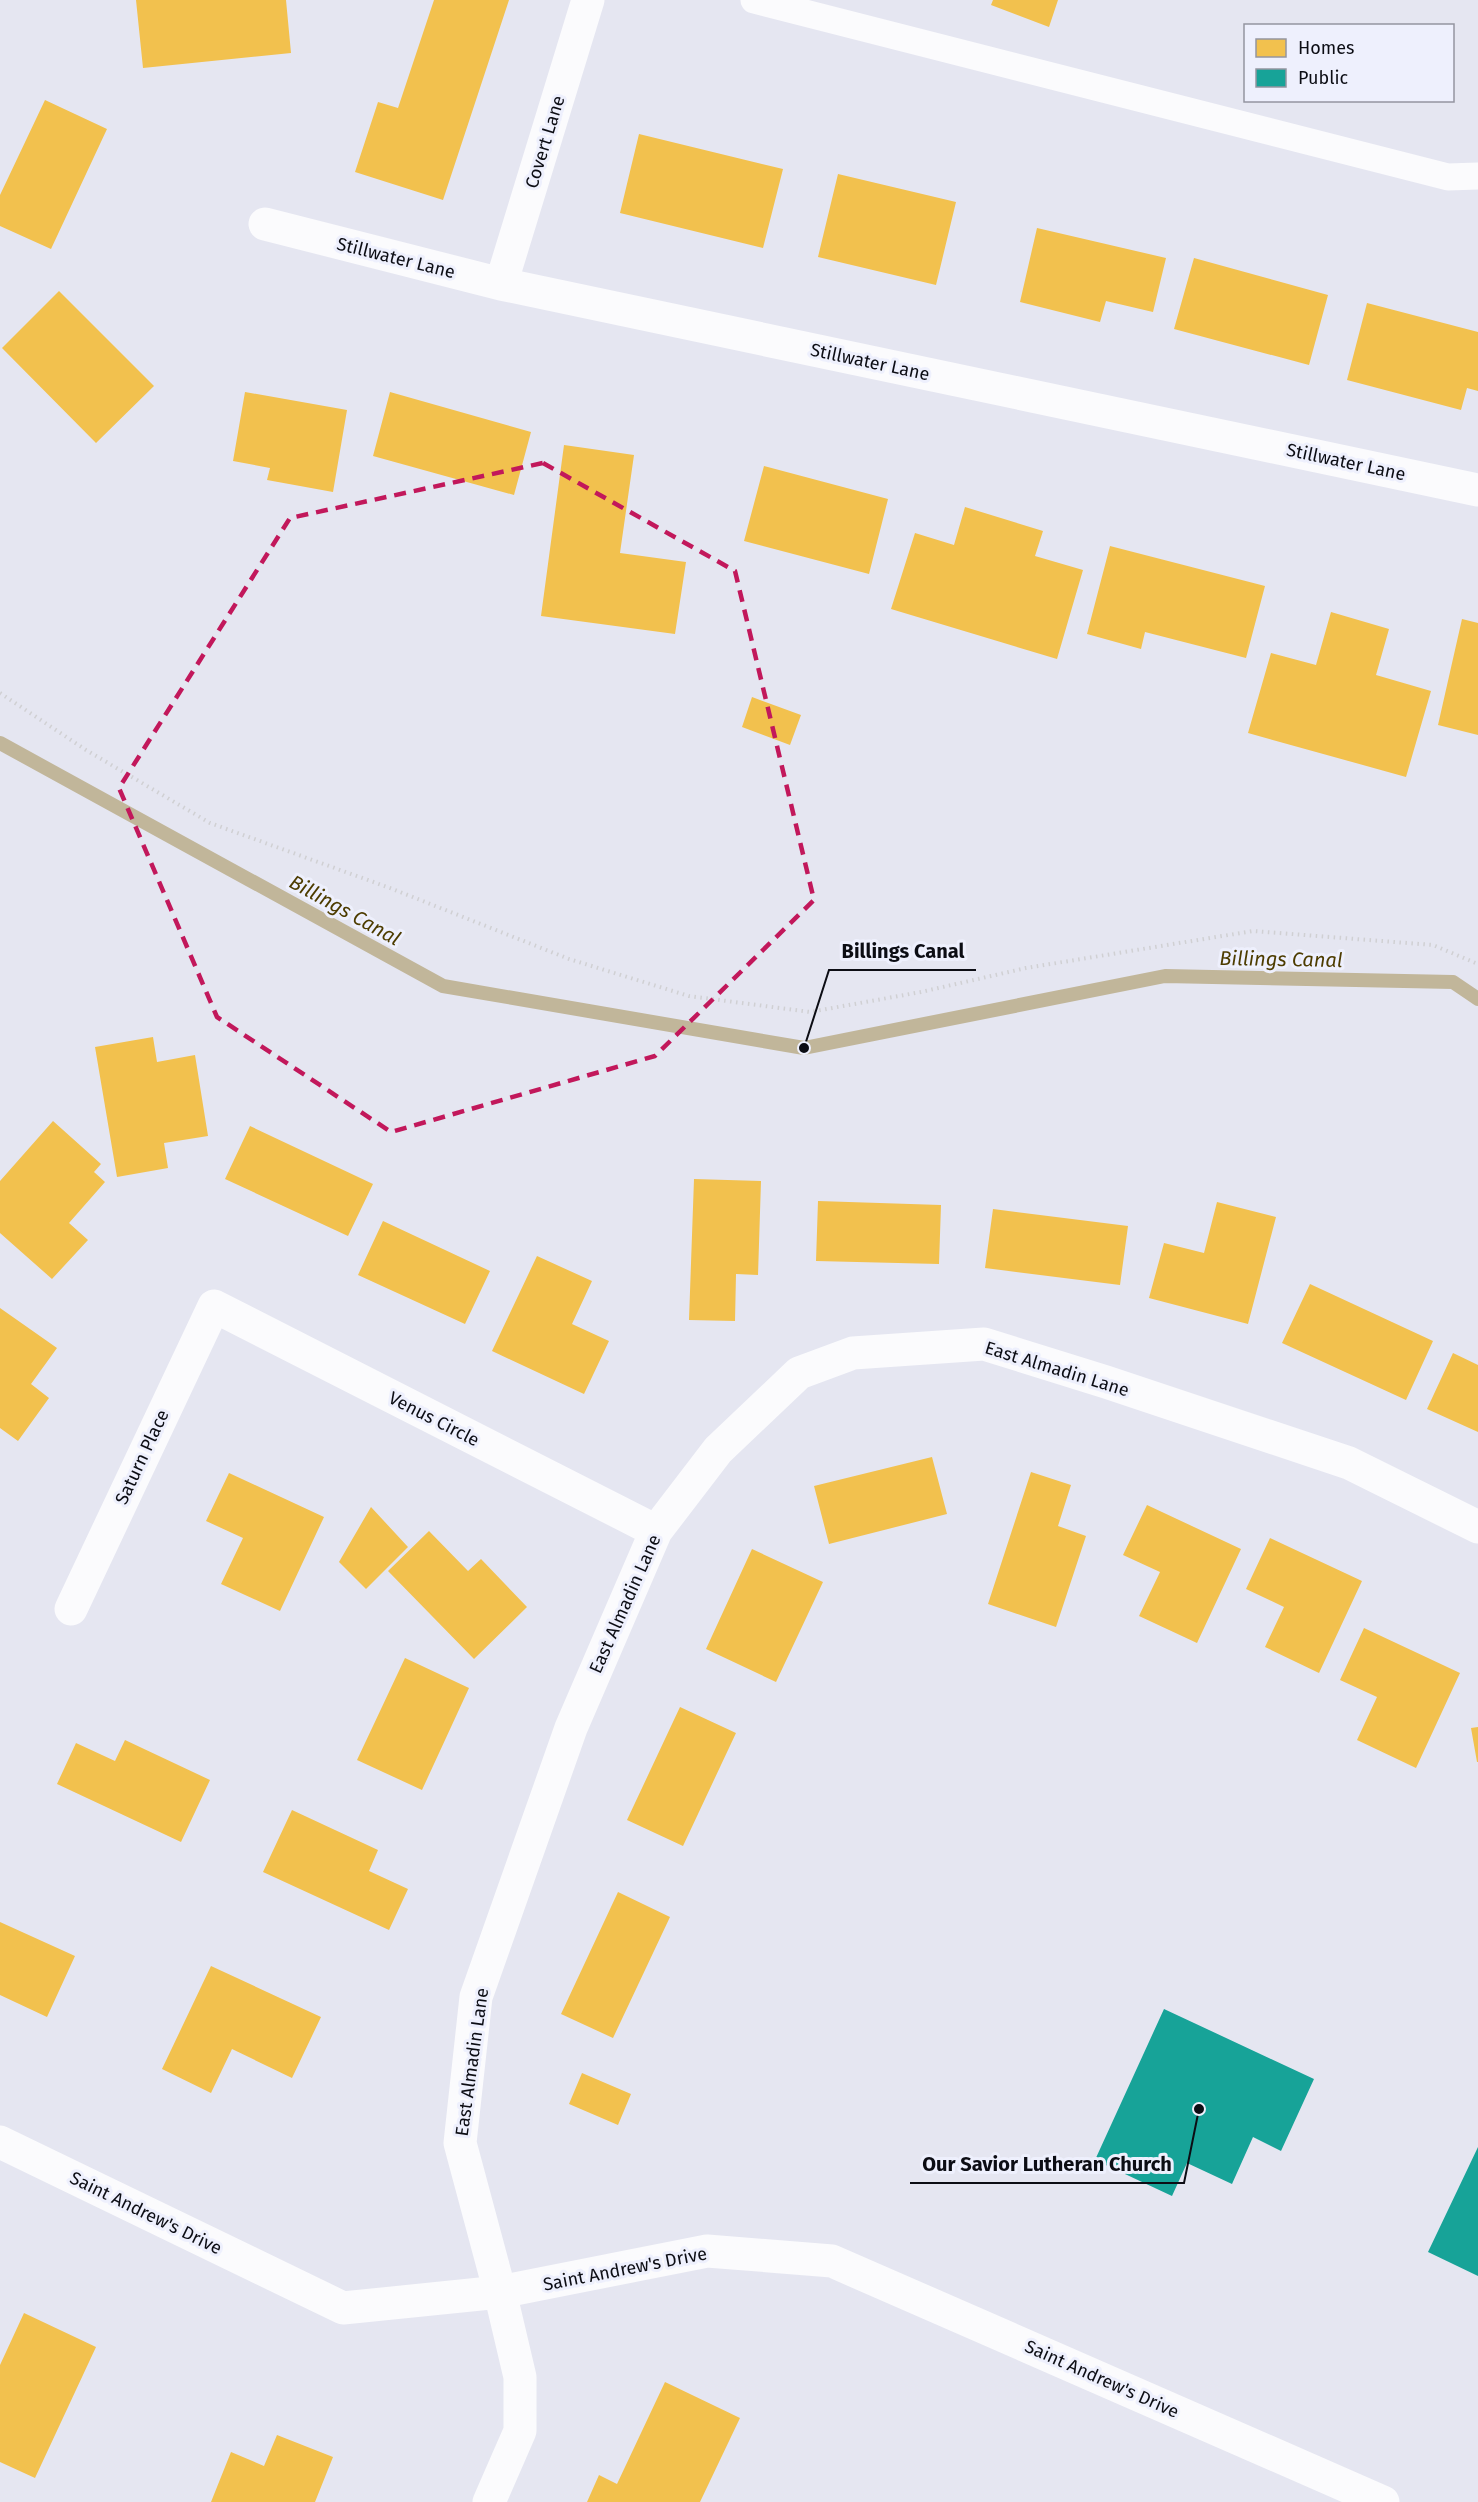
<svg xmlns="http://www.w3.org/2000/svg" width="1478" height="2502" viewBox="0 0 1478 2502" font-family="'Fira Sans',sans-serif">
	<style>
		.homes { fill: #f2c14e }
		.public { fill: #17a398 }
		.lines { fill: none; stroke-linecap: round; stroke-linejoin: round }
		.stream { stroke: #c1b69a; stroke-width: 14 }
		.path { stroke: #d0d0d3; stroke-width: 4; stroke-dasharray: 1.5 4.5; stroke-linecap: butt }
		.service { stroke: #fbfbfd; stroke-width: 27 }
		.minor { stroke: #fbfbfd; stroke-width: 33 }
		.marked { fill: none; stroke: #c2185b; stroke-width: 4.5; stroke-dasharray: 12 8; stroke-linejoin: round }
		.labels { text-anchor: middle; stroke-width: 6; stroke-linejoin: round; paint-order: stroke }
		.street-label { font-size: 18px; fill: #0c0d14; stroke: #eef0fd }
		.water-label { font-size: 20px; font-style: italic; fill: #4d3c00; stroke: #eef0fd }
		.leader { fill: none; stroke: #0c0d14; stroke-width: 2 }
		.callout-dot { fill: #0c0d14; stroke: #eef0fd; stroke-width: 2 }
		.callout-label { font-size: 20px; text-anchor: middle; font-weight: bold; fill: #0c0d14; stroke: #eef0fd; stroke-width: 6; stroke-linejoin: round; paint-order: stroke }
	</style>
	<rect width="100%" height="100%" fill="#e5e6f1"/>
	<path class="homes" d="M136,0H286L291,53L143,68Z
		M434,0H509L443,200L355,172L378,102L398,108Z
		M993,0H1058L1049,27L991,5Z
		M45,100L107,129L51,249L0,226V195Z
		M639,134L783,169L763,248L620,213Z
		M838,174L956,202L936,285L818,257Z
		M1037,228L1166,258L1153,312L1106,301L1100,322L1020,302Z
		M1194,258L1328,295L1309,365L1174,329Z
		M59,291L154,386L96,443L2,348Z
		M1367,303L1478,332V391L1467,388L1461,410L1347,380Z
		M245,392L347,410L333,492L267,480L270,468L233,461Z
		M390,392L531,432L514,495L373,456Z
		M564,445L634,455L620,553L686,562L675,634L541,616Z
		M764,466L888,499L869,574L744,541Z
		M965,507L1043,531L1035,556L1083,570L1057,659L891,609L915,533L954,545Z
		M1110,546L1265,586L1246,658L1145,632L1141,649L1087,634Z
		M1331,612L1389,629L1376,675L1431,691L1406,777L1248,733L1271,653L1316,665Z
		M1462,619L1478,623V735L1438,725Z
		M752,697L801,715L790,745L742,727Z
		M153,1037L157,1062L195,1055L208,1136L164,1143L168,1168L117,1177L95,1047Z
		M53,1121L101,1164L94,1172L105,1182L69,1223L88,1240L52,1279L0,1233V1181Z
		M250,1126L373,1184L348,1236L225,1179Z
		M694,1179L761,1181L758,1275L736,1274L735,1321L689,1320Z
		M818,1201L941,1205L939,1264L816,1261Z
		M1217,1202L1276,1217L1248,1324L1149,1298L1164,1243L1204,1253Z
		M993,1209L1128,1226L1120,1285L985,1268Z
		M383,1221L490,1271L465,1324L358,1275Z
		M537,1256L592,1281L572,1324L609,1341L584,1394L492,1351Z
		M1310,1284L1433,1341L1406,1400L1282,1343Z
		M0,1308L57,1348L31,1384L49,1398L18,1441L0,1428Z
		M1453,1353L1478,1365V1432L1427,1409Z
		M932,1457L947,1514L829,1544L814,1486Z
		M1031,1472L1071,1485L1058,1526L1086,1536L1056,1627L988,1604Z
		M229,1473L324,1517L280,1611L221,1584L243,1538L206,1521Z
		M1147,1505L1241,1549L1197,1643L1139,1616L1160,1572L1123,1555Z
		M371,1507L408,1547L366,1589L339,1562Z
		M429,1531L468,1571L481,1559L527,1607L474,1659L388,1571Z
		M1270,1538L1362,1581L1319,1673L1265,1647L1284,1607L1246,1589Z
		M752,1549L823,1582L776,1682L706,1649Z
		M1364,1628L1460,1673L1416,1768L1357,1740L1377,1697L1340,1680Z
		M405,1658L469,1688L422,1790L357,1760Z
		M680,1707L736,1733L683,1846L627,1820Z
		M1478,1727V1762H1477L1471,1728Z
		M125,1740L210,1780L181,1842L57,1784L76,1743L115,1761Z
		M292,1810L378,1850L369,1871L408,1889L389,1930L263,1872Z
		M618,1892L670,1917L613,2038L561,2014Z
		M0,1922L75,1956L47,2017L0,1995Z
		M211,1966L321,2017L292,2078L232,2049L211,2093L162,2069Z
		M582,2073L631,2094L618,2125L569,2104Z
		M24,2313L96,2347L35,2478L0,2462V2365Z
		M665,2382L740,2418L700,2502H587L599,2475L617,2484Z
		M277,2435L333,2457L315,2502H211L231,2452L264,2466Z"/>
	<path class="public" d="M1164,2009L1314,2079L1281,2151L1253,2137L1232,2184L1187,2163L1172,2196L1095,2160Z
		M1478,2147V2276L1428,2252Z"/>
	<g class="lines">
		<path class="stream" d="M0,743L443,986L804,1048L1165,976L1453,982L1478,999"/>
		<path class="path" d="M0,693L86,750L210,823L390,888L569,959L689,996L810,1012L921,992L1026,968L1253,931L1433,945L1478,964"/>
		<path class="service" d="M754,0L1448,177L1478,176"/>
		<path class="minor" d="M265,224L501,284L1478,490
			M501,284L588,0
			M71,1609L214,1306L656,1531
			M0,2142L343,2308L500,2292L707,2251L832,2261L1383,2502
			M489,2502L520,2431V2377L500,2292L460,2143L476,1997L571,1728L656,1531L718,1450L799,1373L853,1353L984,1344L1106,1382L1349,1463L1478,1527"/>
	</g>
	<path class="marked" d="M543,463L735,571L814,900L655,1056L391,1132L217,1017L119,788L290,518Z"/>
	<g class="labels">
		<g class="street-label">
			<text transform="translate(545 142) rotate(-73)" y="6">Covert Lane</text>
			<text transform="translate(396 258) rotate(14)" y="6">Stillwater Lane</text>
			<text transform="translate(870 362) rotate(12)" y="6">Stillwater Lane</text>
			<text transform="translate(1346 462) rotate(12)" y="6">Stillwater Lane</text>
			<text transform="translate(1057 1369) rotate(17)" y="6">East Almadin Lane</text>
			<text transform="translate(434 1419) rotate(27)" y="6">Venus Circle</text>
			<text transform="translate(142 1457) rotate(-65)" y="6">Saturn Place</text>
			<text transform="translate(625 1604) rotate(-66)" y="6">East Almadin Lane</text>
			<text transform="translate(472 2062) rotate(-82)" y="6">East Almadin Lane</text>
			<text transform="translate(146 2213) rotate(26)" y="6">Saint Andrew's Drive</text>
			<text transform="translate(625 2269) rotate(-11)" y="6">Saint Andrew's Drive</text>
			<text transform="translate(1102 2379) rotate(24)" y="6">Saint Andrew's Drive</text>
		</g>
		<g class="water-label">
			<text transform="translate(345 910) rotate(29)" y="7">Billings Canal</text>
			<text transform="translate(1281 959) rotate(1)" y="7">Billings Canal</text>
		</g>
	</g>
	<path class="leader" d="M804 1048L829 970H976M1199 2109L1184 2183H910"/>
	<g class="callout-dot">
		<circle cx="804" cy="1048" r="6"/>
		<circle cx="1199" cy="2109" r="6"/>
	</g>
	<g class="callout-label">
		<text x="903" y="958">Billings Canal</text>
		<text x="1047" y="2171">Our Savior Lutheran Church</text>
	</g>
	<rect x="1244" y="24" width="210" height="78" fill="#eef0fd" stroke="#9495a0" stroke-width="1.5"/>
	<rect x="1256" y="39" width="30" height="18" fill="#f2c14e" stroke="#9495a0" stroke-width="1.5"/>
	<text x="1298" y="54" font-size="18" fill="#0c0d14">Homes</text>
	<rect x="1256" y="69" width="30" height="18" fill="#17a398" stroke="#9495a0" stroke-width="1.5"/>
	<text x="1298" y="84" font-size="18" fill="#0c0d14">Public</text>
</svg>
